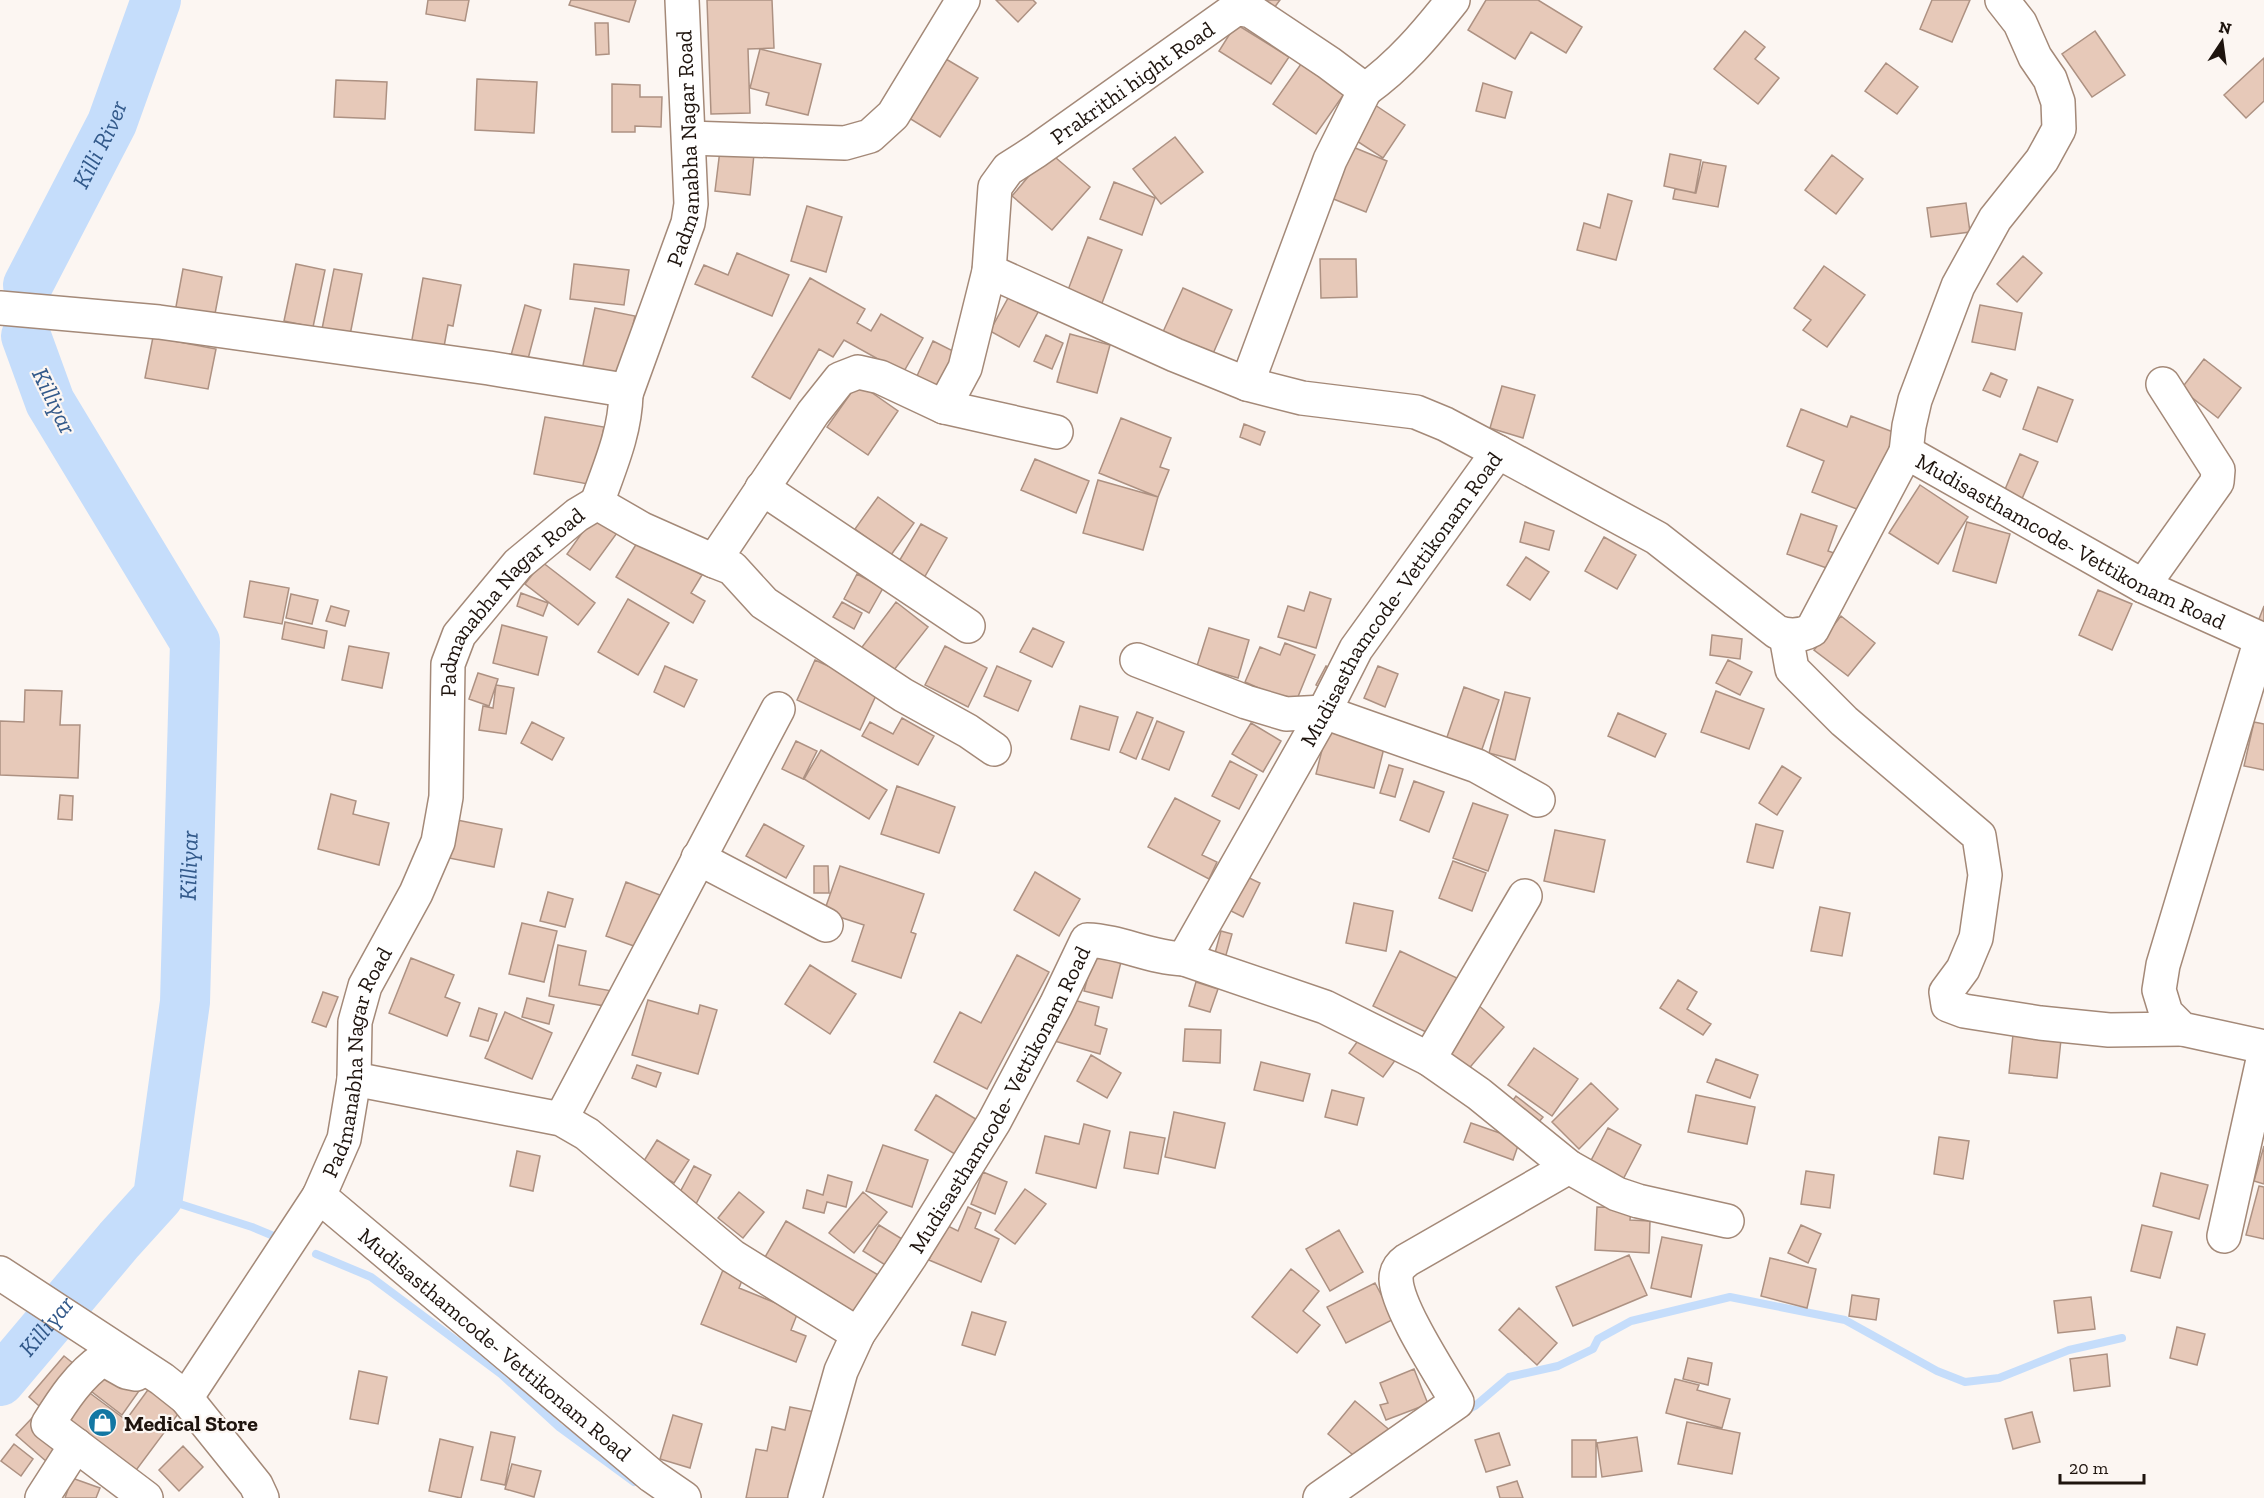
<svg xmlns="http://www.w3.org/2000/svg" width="2264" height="1498" viewBox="0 0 2264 1498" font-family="'Zilla Slab',serif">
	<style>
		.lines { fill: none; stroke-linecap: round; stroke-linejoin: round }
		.stream { stroke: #c5ddfb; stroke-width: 8 }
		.river { stroke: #c5ddfb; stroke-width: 50 }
		.building { fill: #e7c9b9; stroke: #ad9182; stroke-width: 1.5 }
		.minor-casing { stroke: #a48978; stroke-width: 36 }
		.minor { stroke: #fff; stroke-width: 33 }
		.labels { text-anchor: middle; stroke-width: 4.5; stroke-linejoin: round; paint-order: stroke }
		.street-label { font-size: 22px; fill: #1e140e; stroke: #fcf6f2 }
		.poi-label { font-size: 22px; font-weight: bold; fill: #1e140e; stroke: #fcf6f2; text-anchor: start }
		.water-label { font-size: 24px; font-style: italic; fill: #32598a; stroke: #fcf6f2 }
	</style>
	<rect width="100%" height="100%" fill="#fcf6f2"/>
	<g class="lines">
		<path class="stream" d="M158,1197L252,1227L276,1237
			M316,1254L371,1277L501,1374L559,1427L634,1482
			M1463,1412L1475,1406L1509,1377L1558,1366L1593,1349L1598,1339L1631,1321L1730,1297L1845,1320L1937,1371L1965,1382L1999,1378L2069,1350L2122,1338"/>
		<g class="river">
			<path id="s1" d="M28,285L112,123L156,0"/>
			<path id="s2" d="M0,1381L119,1240L158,1197L185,1002L195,642L50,402L26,336"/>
		</g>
	</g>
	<path class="building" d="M428,0H469L465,21L426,14Z
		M571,0H636L629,22L569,5Z
		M707,0H772L774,48L748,49L750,113L711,114Z
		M996,0H1033L1036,3L1018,22Z
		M1262,0H1280L1274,8Z
		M1486,0H1538L1582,27L1566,53L1531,32L1515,59L1468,30Z
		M1932,0H1970L1952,42L1920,29Z
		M595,23H608L609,54L596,55Z
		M1236,24L1289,57L1271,84L1219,51Z
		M1745,31L1765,47L1755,59L1779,78L1758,104L1714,69Z
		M2095,31L2125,75L2092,97L2062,54Z
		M760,49L821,64L808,115L766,105L769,93L750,88Z
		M2264,58V101L2246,118L2224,95Z
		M946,59L978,78L940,137L909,118Z
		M1886,63L1918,87L1897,114L1865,91Z
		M1301,64L1344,94L1316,134L1273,104Z
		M477,79L537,82L534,133L475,130Z
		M336,80L387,82L385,119L334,117Z
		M1483,83L1512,92L1505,118L1476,111Z
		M612,84L640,85V97H662L661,127L635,126V132H612Z
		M1369,101L1405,125L1383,158L1346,134Z
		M1175,137L1203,172L1161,204L1133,169Z
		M1348,145L1387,161L1366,212L1326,196Z
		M720,150L754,154L750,195L715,191Z
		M1049,152L1090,187L1052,230L1012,196Z
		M1670,154L1701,160L1695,193L1664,186Z
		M1832,155L1863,179L1836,214L1805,190Z
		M1703,162L1726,166L1718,207L1673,199L1675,189L1696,193Z
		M1114,182L1155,198L1142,235L1100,219Z
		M1608,194L1632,201L1616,260L1577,250L1584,223L1600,228Z
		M1966,203L1970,232L1931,237L1927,208Z
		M807,206L842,217L826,272L791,261Z
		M1088,237L1122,250L1102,303L1068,290Z
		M737,253L789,275L772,316L695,284L704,265L728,275Z
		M2023,256L2042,273L2017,302L1997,284Z
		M1320,259H1356L1357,297L1321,298Z
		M296,264L325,270L313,327L284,321Z
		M574,264L629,270L624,305L570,299Z
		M1824,266L1865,295L1827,347L1803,330L1811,320L1794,308Z
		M183,269L222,277L214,319L175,312Z
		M334,269L362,274L350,335L322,329Z
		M423,278L461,285L453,326L448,325L443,352L411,345Z
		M810,278L865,309L857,323L871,331L881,314L923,338L903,373L844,340L833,357L819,349L790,399L752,377Z
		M1183,288L1232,310L1212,356L1162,334Z
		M1013,289L1042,305L1019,347L990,331Z
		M525,305L541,310L525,370L508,366Z
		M1980,305L2022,313L2015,350L1972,342Z
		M595,308L635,316L621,378L582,370Z
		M1070,334L1110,345L1097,393L1057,382Z
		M1046,335L1063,343L1052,369L1034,361Z
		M153,337L216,349L208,389L145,378Z
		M933,341L959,354L943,390L916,378Z
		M2204,359L2241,388L2218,418L2181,389Z
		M1991,373L2007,380L2000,397L1983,390Z
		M858,383L898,411L868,455L827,427Z
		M1502,386L1535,395L1523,438L1490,428Z
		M2038,387L2073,400L2057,442L2023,429Z
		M1801,409L1847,427L1851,416L1901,435L1870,514L1812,492L1824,461L1787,446Z
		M545,417L604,427L593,485L534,474Z
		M1121,418L1171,438L1160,467L1169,470L1158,497L1099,473Z
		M1244,424L1265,432L1260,445L1240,437Z
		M2020,454L2038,462L2021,501L2003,494Z
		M1035,459L1089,481L1076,513L1021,490Z
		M1098,480L1158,497L1143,550L1083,533Z
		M1920,485L1968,517L1938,564L1889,533Z
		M878,497L914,523L891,555L855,529Z
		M1801,514L1837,526L1828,551L1843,556L1838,572L1787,554Z
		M594,516L617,533L590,570L567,554Z
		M1525,522L1554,531L1549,550L1520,542Z
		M1967,522L2010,534L1996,583L1953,571Z
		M921,524L947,538L924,578L898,563Z
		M1604,537L1636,555L1617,589L1585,571Z
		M640,538L702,575L691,593L705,601L693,623L616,577Z
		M1526,557L1549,572L1530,600L1507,585Z
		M542,562L595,603L578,625L525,584Z
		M857,574L883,588L869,613L844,599Z
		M250,581L289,588L282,624L244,617Z
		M2098,590L2132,604L2112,650L2079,635Z
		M1310,592L1331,599L1316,648L1278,637L1288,606L1304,611Z
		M521,593L548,603L543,616L517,606Z
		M291,594L318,600L312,624L286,618Z
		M628,599L669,623L638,675L598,652Z
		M842,602L862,613L854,629L833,617Z
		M896,602L928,627L890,675L859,651Z
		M331,606L349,611L345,626L326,621Z
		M2264,606V631L2256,627Z
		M1841,616L1875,643L1848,676L1814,650Z
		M285,622L327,631L324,648L282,639Z
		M502,625L547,637L538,675L493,663Z
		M1033,628L1064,642L1052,667L1020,652Z
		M1209,628L1249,640L1238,678L1197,666Z
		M1712,635L1742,639L1740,659L1710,655Z
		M1285,643L1315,655L1295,704L1245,682L1260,647L1280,655Z
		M349,646L389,653L382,688L342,680Z
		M945,646L987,668L968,707L925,685Z
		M815,660L879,689L860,730L797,700Z
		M1728,660L1752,672L1740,695L1716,683Z
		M665,666L697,680L684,707L654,692Z
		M997,666L1031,681L1018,711L984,696Z
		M1326,666L1341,674L1332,692L1316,685Z
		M1378,666L1398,674L1385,707L1364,698Z
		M478,673L498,679L489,706L469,699Z
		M496,685L514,688L506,734L479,730L483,706L493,708Z
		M1464,687L1499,700L1480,755L1445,743Z
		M25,690L62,691L60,725H80L78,778L0,775V721L24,722Z
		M1716,691L1764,709L1749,749L1701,732Z
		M1505,692L1530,698L1515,760L1489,753Z
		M1080,706L1118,717L1109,750L1071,739Z
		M1137,712L1153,718L1136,759L1120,752Z
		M1618,713L1666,734L1655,757L1608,736Z
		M902,718L934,736L918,765L862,736L870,722L893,734Z
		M1157,721L1184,732L1169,770L1142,759Z
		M532,722L564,738L552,760L521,743Z
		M2254,722L2264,724V770L2244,766Z
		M1251,723L1281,741L1263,772L1232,754Z
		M1328,726L1386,740L1374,788L1316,774Z
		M796,741L817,751L803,779L782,769Z
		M821,750L887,790L869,819L804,779Z
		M1230,761L1257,775L1239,809L1212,796Z
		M1389,765L1403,769L1395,797L1380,793Z
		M1782,766L1801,778L1777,815L1759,803Z
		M1414,781L1444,792L1429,832L1400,820Z
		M897,786L955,807L939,853L881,834Z
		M331,794L356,801L353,814L389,823L379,865L318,849Z
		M60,795L73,796L72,820L58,819Z
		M1175,798L1220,821L1202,855L1217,862L1209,879L1148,847Z
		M1473,803L1508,815L1488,871L1453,858Z
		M457,820L502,829L494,867L449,858Z
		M764,824L804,846L786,878L746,856Z
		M1756,824L1783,831L1773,868L1747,862Z
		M1555,830L1605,840L1594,892L1544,881Z
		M1453,861L1486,873L1472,911L1439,898Z
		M814,866H828L829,893H814Z
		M840,866L924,894L911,932L916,934L901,978L852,961L864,925L824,912Z
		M1035,872L1080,899L1059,936L1014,910Z
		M1239,873L1260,883L1243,917L1223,907Z
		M626,882L665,897L645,950L606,936Z
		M548,892L573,899L565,927L540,921Z
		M1354,903L1393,911L1386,951L1346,943Z
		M1820,907L1850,913L1842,956L1811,951Z
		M522,923L557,931L544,982L509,974Z
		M1221,931L1232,934L1226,955L1215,953Z
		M558,945L586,951L579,985L612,991L610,1007L549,996Z
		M1095,951L1122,958L1112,998L1084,991Z
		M1400,951L1457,978L1430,1034L1373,1006Z
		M1017,955L1049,972L987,1089L934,1062L960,1012L981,1023Z
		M411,958L454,975L445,997L460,1003L447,1036L389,1013Z
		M810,965L856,994L830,1034L785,1004Z
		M1678,980L1697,992L1687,1009L1711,1024L1703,1035L1660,1008Z
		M1196,982L1218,989L1210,1012L1189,1006Z
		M323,992L338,997L326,1027L312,1022Z
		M1063,997L1099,1007L1095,1025L1107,1029L1100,1054L1051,1040Z
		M527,998L554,1005L549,1024L522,1017Z
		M648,1000L698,1014L700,1005L717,1010L698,1074L632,1055Z
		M1478,1005L1504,1027L1466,1072L1440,1050Z
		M479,1008L497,1014L488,1041L470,1036Z
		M505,1012L552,1033L532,1079L485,1058Z
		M2014,1025L2062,1030L2057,1078L2009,1073Z
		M1185,1029L1221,1030L1220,1063L1183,1061Z
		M1365,1031L1399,1055L1383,1077L1349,1053Z
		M1534,1048L1578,1079L1552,1116L1508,1085Z
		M1091,1055L1121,1073L1107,1098L1077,1081Z
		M1716,1059L1758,1075L1750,1098L1707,1082Z
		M1261,1062L1310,1074L1303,1101L1254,1090Z
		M637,1065L661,1073L656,1087L632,1078Z
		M1591,1083L1618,1109L1579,1149L1552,1122Z
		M1332,1090L1364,1098L1357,1125L1325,1117Z
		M936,1095L984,1124L963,1159L915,1130Z
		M1696,1095L1755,1107L1747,1144L1688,1132Z
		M1516,1096L1543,1117L1534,1128L1508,1107Z
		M1174,1112L1225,1123L1215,1168L1165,1157Z
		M1471,1123L1520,1140L1513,1160L1464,1142Z
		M1084,1124L1110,1131L1096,1188L1036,1173L1045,1136L1079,1144Z
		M1608,1128L1641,1145L1619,1187L1586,1170Z
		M1130,1132L1165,1138L1158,1174L1124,1168Z
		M1939,1137L1969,1141L1963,1179L1934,1174Z
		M657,1140L689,1160L674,1183L642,1164Z
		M883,1145L928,1160L912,1207L866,1191Z
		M2264,1146V1184L2254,1181Z
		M517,1151L540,1156L533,1191L510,1186Z
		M694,1166L711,1175L696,1204L679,1194Z
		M1806,1171L1834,1175L1830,1208L1801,1204Z
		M983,1172L1007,1182L995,1214L971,1204Z
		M2161,1173L2208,1185L2199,1219L2153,1206Z
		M828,1175L852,1182L846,1207L827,1202L824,1213L803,1208L807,1190L823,1195Z
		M2259,1186L2264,1187V1239L2246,1235Z
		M1025,1189L1046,1204L1015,1244L995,1230Z
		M739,1192L764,1212L743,1238L718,1218Z
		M863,1192L887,1212L854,1253L829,1233Z
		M968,1207L981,1213L975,1228L999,1239L981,1282L929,1260L944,1224L958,1231Z
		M1597,1207L1631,1208L1630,1220L1650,1221L1649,1253L1595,1250Z
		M786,1221L880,1276L855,1319L761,1264Z
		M879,1225L907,1242L890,1268L863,1251Z
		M1801,1225L1821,1234L1808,1263L1788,1253Z
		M2142,1225L2172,1232L2160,1278L2131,1271Z
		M1339,1230L1363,1272L1330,1291L1306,1249Z
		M1662,1237L1702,1245L1691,1297L1651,1288Z
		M1629,1255L1647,1295L1573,1326L1556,1287Z
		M1770,1258L1816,1269L1807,1308L1761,1296Z
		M1291,1269L1319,1291L1303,1311L1320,1325L1297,1353L1252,1317Z
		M723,1270L743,1278L739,1288L798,1312L791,1330L806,1336L796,1362L701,1324Z
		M1375,1283L1394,1319L1346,1343L1327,1307Z
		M1852,1295L1879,1299L1876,1320L1849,1316Z
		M2091,1297L2095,1329L2058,1333L2054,1301Z
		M1519,1308L1557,1343L1537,1365L1499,1330Z
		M972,1312L1006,1322L995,1355L962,1345Z
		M2177,1327L2205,1334L2197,1365L2170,1358Z
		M2107,1354L2110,1386L2074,1391L2070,1359Z
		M64,1356L83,1371L47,1413L29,1397Z
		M1688,1358L1712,1363L1708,1385L1683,1379Z
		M101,1362L139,1391L122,1415L83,1385Z
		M1414,1369L1428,1404L1386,1420L1380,1405L1388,1403L1380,1383Z
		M359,1371L387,1377L378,1424L350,1419Z
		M1675,1379L1699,1385L1697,1390L1730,1399L1722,1428L1666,1413Z
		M79,1385L126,1420L150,1387L181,1410L131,1477L53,1419Z
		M1355,1401L1392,1432L1365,1465L1328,1434Z
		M790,1407L815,1412L796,1498H746L756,1449L767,1451L772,1427L785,1430Z
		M2032,1412L2040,1442L2013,1449L2005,1419Z
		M673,1415L702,1424L690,1468L660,1459Z
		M32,1418L62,1444L47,1462L16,1435Z
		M1687,1422L1740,1433L1732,1474L1678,1464Z
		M491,1432L515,1437L505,1485L481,1480Z
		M1499,1433L1510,1465L1486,1472L1475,1440Z
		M1637,1437L1642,1471L1602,1477L1597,1443Z
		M440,1439L473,1447L461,1498L429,1491Z
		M1572,1440H1596V1477H1572Z
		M14,1444L33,1459L21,1476L1,1461Z
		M183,1446L203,1467L179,1491L159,1470Z
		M512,1464L541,1471L534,1497L505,1489Z
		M72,1478L100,1488L96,1498H65Z
		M1517,1481L1523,1498H1500L1497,1487Z"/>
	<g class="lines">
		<defs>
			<g id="minor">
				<path d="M1365,90C1400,65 1426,34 1453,0"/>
				<path d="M689,138L845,143L870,136L893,115L963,0"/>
				<path d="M989,271L1175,355L1247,384"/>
				<path d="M0,308L159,322L489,368L618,389L626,394C625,433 610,466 597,503"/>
				<path id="s3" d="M626,394L688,223L691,204L682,0"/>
				<path id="s4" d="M944,407L965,368L989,271L995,187L1008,169L1036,151L1237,8L1251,11L1329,63L1365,90L1330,160L1247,384L1302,398L1416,412L1445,424L1498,452"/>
				<path d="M1906,452L1909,426L1915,400L1958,286L1995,219L2042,160L2059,129L2058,102L2050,79L2035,57L2020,23L2002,0"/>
				<path d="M762,488L968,626"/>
				<path d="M714,561L732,568L764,603L903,695L968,731L994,749"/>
				<path d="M2143,586L2217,482L2218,470L2163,384"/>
				<path d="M1786,636L1792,669L1844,721L1979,836L1985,875L1976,938L1963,969L1946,992L1948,1005L1964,1011L2040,1023L2109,1030L2182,1029"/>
				<path d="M1137,660L1246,702L1286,714L1324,712L1477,766L1538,800"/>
				<path d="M698,858L826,925"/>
				<path d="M1184,959L1325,1007L1429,1059L1479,1094L1569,1167L1617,1194L1638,1201L1727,1221"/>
				<path d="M1429,1059L1525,896"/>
				<path d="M354,1079L561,1119L587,1134L732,1256L858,1334"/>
				<path d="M561,1119L778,709"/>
				<path id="s5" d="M319,1196L344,1139L354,1079L355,1022L365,986L416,893L438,842L446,797L448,664L459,635L518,564L577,515L597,503L642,529L714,561L813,413L840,379L858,372L880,377L944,407L1056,432"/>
				<path d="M2224,1236L2264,1055"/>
				<path d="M0,1273L162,1379L186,1398L256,1485L262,1498"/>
				<path d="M136,1374L126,1372L103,1359C79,1375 63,1400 48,1424L146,1498"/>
				<path id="s6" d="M186,1398L319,1196L652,1476L684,1498"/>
				<path d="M42,1498L76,1445"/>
				<path id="s7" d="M805,1498L841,1371L858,1334L910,1257L994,1122L1056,1005L1087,940C1120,941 1150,958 1184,959L1324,712L1356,649L1498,452L1657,538L1777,632C1790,637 1801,636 1812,630L1906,452L2143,586L2261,639L2163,965L2159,990L2166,1013L2182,1029L2264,1047"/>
				<path d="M1320,1498L1457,1402C1441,1374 1397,1308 1396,1279C1396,1270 1400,1265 1407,1260L1569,1167"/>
			</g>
		</defs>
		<use href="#minor" class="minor-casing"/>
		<use href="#minor" class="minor"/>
	</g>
	<defs>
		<symbol id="shop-disc" viewBox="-11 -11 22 22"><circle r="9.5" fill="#1277a3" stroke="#fcf6f2"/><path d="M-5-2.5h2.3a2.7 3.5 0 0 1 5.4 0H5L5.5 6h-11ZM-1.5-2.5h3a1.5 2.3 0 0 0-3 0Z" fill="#fff"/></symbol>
	</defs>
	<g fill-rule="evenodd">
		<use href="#shop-disc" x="86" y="1406" width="33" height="33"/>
	</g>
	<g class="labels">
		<g class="street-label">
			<text dy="8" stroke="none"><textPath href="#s4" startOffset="402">Prakrithi hight Road</textPath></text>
			<text dy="8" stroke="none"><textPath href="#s3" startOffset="256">Padmanabha Nagar Road</textPath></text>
			<text dy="8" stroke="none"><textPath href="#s7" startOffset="2084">Mudisasthamcode- Vettikonam Road</textPath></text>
			<text dy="8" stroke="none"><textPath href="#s7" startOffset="1149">Mudisasthamcode- Vettikonam Road</textPath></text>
			<text dy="8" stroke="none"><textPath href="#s5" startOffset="644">Padmanabha Nagar Road</textPath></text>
			<text dy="8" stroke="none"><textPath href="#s5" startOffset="141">Padmanabha Nagar Road</textPath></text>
			<text dy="8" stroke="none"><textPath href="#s7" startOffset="447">Mudisasthamcode- Vettikonam Road</textPath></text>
			<text dy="8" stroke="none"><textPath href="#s6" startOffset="472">Mudisasthamcode- Vettikonam Road</textPath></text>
		</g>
		<g class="poi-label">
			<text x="124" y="1431">Medical Store</text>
		</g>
		<g class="water-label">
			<text dy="8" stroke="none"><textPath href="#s1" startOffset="158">Killi River</textPath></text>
			<text transform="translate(54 401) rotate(64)" y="8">Killiyar</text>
			<text dy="8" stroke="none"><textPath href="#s2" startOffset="576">Killiyar</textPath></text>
			<text dy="8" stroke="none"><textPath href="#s2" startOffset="72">Killiyar</textPath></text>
		</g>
	</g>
	<g transform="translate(2222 42) rotate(13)" stroke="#fcf6f2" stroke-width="4.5" paint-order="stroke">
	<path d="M0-4.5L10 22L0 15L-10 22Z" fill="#1e140e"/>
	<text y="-9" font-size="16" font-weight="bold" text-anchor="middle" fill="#1e140e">N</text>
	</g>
	<path d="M2060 1474v9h84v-9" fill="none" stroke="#1e140e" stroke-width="3"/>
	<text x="2069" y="1474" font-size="18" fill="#1e140e" stroke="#fcf6f2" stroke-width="4.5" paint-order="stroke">20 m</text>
</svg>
